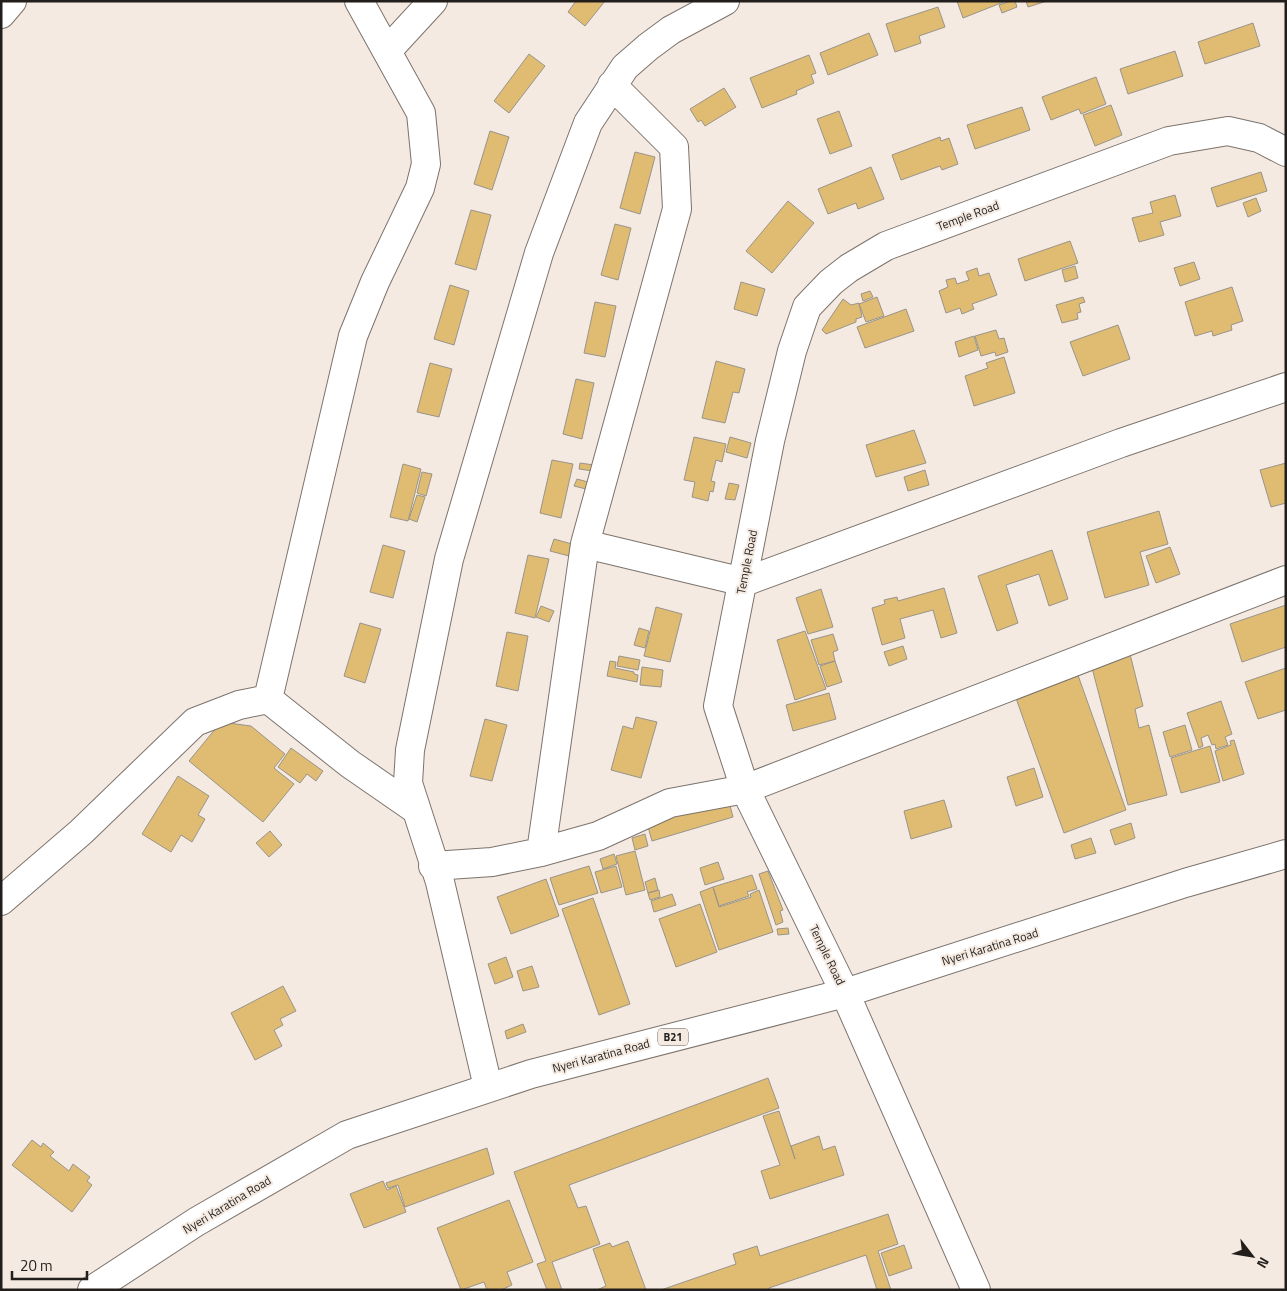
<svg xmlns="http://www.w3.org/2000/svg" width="1287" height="1291" viewBox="0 0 1287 1291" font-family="'Titillium Web',sans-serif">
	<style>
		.building { fill: #e0bb72; stroke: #99948a }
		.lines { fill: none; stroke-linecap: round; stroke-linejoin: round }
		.minor-casing { stroke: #7c736c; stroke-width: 30 }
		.highway-casing { stroke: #7c736c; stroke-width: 30 }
		.minor { stroke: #fff; stroke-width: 28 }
		.highway { stroke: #fff; stroke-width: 28 }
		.labels { text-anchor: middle; stroke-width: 4; stroke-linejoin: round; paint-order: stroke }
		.shield { fill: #f4eae2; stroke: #615b57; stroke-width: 1 }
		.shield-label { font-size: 11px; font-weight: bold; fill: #221e1b }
		.street-label { font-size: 12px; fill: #221e1b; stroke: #f4eae2 }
	</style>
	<rect width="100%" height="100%" fill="#f4eae2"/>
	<path class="building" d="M576,1H605L585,26L568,12Z
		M957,1H1006L963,18Z
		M1011,1H1015L1017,7L1002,13L999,5Z
		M1026,1H1047L1028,7Z
		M938,7L945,27L919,36L921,43L895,52L886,24Z
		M1253,23L1260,46L1205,64L1198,42Z
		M869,33L878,55L828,75L820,53Z
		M1175,51L1183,76L1128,94L1120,69Z
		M529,54L545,66L509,113L494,101Z
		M809,55L816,73L811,75L814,83L796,91L797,94L762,108L750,78Z
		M1096,77L1106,104L1081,114L1079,109L1051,120L1042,97Z
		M724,88L736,107L705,126L701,120L698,122L690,109Z
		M1111,105L1122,135L1095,146L1083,115Z
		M1022,107L1030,130L975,149L967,125Z
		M839,111L852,146L830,154L817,119Z
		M490,131L509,137L492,190L474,184Z
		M940,137L941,141L949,138L958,164L942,170L940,166L901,180L892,155Z
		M635,152L655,157L640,214L620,208Z
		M871,167L884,199L858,209L856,203L828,214L818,189Z
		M1261,172L1267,191L1217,207L1211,188Z
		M1175,195L1181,216L1160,222L1164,235L1139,242L1132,218L1153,213L1150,202Z
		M1256,198L1261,211L1248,217L1243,203Z
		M788,201L814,223L772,273L746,251Z
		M471,210L491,215L476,270L455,264Z
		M615,224L631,228L618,280L601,275Z
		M1070,241L1078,263L1025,281L1018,259Z
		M1194,262L1200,279L1180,286L1174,268Z
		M1075,266L1078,278L1065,282L1062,270Z
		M977,268L979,276L989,273L997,295L972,304L974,309L962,314L960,308L946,313L939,291L948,287L946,280L955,278L957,284L969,280L966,272Z
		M741,282L765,289L757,316L734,309Z
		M450,285L469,291L454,345L434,339Z
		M1232,287L1243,321L1231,325L1232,330L1213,336L1212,331L1195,336L1185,302Z
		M870,291L873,297L863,301L861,294Z
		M877,297L884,316L866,322L859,304Z
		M1083,297L1085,302L1079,304L1081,312L1077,313L1078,319L1062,323L1056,305Z
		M843,299L851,305L859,303L862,317L856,319V322L826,334L822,330Z
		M595,302L616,306L605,357L584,353Z
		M906,309L914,331L865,348L857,327Z
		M1118,325L1130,359L1083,376L1070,342Z
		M996,330L999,339L1004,338L1008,352L996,356L995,352L981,356L975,336Z
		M974,336L978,350L959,357L955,342Z
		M1004,357L1015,393L974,406L965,376L988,368L986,363Z
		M716,361L745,369L739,393L733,392L725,423L702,418Z
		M430,363L452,369L439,417L417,412Z
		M576,379L594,383L582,439L563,434Z
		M914,430L926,463L876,477L866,445Z
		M694,437L726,444L722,462L716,460L711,481L715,482L713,492L710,491L708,501L692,497L695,482L684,480Z
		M730,437L751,443L747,458L726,452Z
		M552,460L573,464L561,518L540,513Z
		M580,463L594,465L593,471L579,469Z
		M1286,463V503L1271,507L1260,470Z
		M403,464L421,469L408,521L390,517Z
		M925,470L929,485L908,491L904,477Z
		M422,472L432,474L426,496L417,493Z
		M577,479L588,482L586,489L574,486Z
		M729,483L739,485L735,500L725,499Z
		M417,495L425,497L417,522L409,519Z
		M1159,511L1168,544L1140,552L1149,585L1105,598L1087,532Z
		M554,539L572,544L569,556L550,551Z
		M383,545L405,551L393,598L370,592Z
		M1170,547L1180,574L1156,583L1146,556Z
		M1052,550L1068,599L1049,606L1039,574L1006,585L1018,623L997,631L978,576Z
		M528,555L549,559L535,618L515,613Z
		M944,588L957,633L941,638L933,610L900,619L905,638L882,645L872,608L885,604L884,600L897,597L898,601Z
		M821,589L833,627L808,634L796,598Z
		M1286,605V647L1242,662L1230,624Z
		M541,606L554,611L549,622L536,617Z
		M656,607L682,614L670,662L644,656Z
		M360,623L381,629L365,683L344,676Z
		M639,628L649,631L645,648L634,645Z
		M805,631L826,689L795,700L777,640Z
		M507,632L528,636L518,691L496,686Z
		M833,634L838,650L833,652L835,661L819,665L811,640Z
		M903,646L907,659L889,666L884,652Z
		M1130,654L1143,706L1135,709L1139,728L1149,725L1167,795L1128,805L1091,664Z
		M619,656L640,660L638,670L617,666Z
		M610,661L616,662L615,668L634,672V674L638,675L637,682L607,676Z
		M835,661L842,682L827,687L820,666Z
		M1074,664L1126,810L1064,833L1012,687Z
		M642,667L663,670L661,687L640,685Z
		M1286,668V710L1258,719L1245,682Z
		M829,693L836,719L793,731L786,705Z
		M1221,701L1232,734L1225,737L1228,745L1216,749L1215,744L1212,745L1208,735L1201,738L1203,746L1199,748L1187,713Z
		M636,717L657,722L641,778L611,770L623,726L633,729Z
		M485,719L507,725L492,781L470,776Z
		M221,722L251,726L285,754L274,768L294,784L263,822L189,761Z
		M1185,725L1192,750L1170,757L1163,732Z
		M1234,740L1244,774L1223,781L1215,751L1231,745L1230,741Z
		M1210,746L1220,782L1181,793L1171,758Z
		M291,748L323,771L316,781L307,774L300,783L278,767Z
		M1034,768L1043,797L1016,806L1007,777Z
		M178,776L209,796L198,815L205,819L192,842L181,835L171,852L142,834Z
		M728,798L733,817L652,841L647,823Z
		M944,800L952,827L911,839L904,811Z
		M1131,823L1135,838L1115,845L1110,830Z
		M270,831L282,845L269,857L256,843Z
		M645,834L648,846L635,850L632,838Z
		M1091,838L1096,853L1075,859L1071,845Z
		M635,851L645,890L626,895L616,856Z
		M614,854L617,864L603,869L600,859Z
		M718,862L724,879L705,885L700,868Z
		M589,866L598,893L559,905L550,878Z
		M616,866L622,887L601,893L595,872Z
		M768,871L783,910L780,911L783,922L776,925L759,874Z
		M752,875L757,889L747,892L749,896L719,906L713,887Z
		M655,878L658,890L648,893L645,882Z
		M546,879L559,916L511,934L497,897Z
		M713,887L719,907L751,897L750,894L759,890L773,932L719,950L700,892Z
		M659,890L660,897L650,900L648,893Z
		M672,894L676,905L654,912L651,901Z
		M593,898L630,1004L599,1015L562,909Z
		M700,904L717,952L676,967L659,919Z
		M788,928L789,934L778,935L777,929Z
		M506,957L513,977L495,984L488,964Z
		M532,966L539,987L523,991L517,971Z
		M283,986L296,1011L280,1019L283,1025L274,1030L282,1046L255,1060L231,1013Z
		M523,1024L526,1032L507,1039L505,1031Z
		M768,1078L779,1108L569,1185L578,1208L586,1206L600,1244L552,1262L562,1290H547L537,1264L546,1261L514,1172Z
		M779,1111L795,1159L791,1146L819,1136L823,1150L835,1146L844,1175L770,1199L761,1171L780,1165L763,1116Z
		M32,1140L41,1147L43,1143L54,1152L50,1156L69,1171L73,1164L90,1177L87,1181L92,1185L72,1212L12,1165Z
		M487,1148L494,1174L405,1207L398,1185L388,1188L386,1183Z
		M383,1181L387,1190L396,1186L406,1212L364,1228L350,1194Z
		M509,1200L533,1262L507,1272L512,1285L501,1290H487L484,1282L461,1290L437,1228Z
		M888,1214L898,1244L878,1251L891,1290H877L866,1255L769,1288V1290H661L736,1264L733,1254L757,1246L760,1256Z
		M628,1241L646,1290H597L606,1286L593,1249L610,1243L612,1247Z
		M904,1245L912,1268L889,1276L881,1253Z"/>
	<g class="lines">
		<defs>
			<path id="minor" d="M1,14L12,1
				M387,51L433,1
				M585,544L744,582L1121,443L1286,387
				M268,699L353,336L375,282L420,188L426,164L421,113L359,1
				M541,852L585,544L677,209L674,147L612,85
				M433,866L492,862L541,852L598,836L670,803L745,789L1286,580
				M1,901L81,832L195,722L239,705L268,699L350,764L415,809
				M488,1087L440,882L408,783L410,750L449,559L539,253L588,123L625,67L648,47L671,30L725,1
				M976,1290L845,993L745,789L718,706L770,441L792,351L807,307L831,282L849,268L886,246L1169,141L1228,131L1259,138L1286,152"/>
			<path id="highway" d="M92,1290L196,1222L347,1135L531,1074L845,993L1185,883L1286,854"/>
		</defs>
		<use href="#minor" class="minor-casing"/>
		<use href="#highway" class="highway-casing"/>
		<use href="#minor" class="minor"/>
		<use href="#highway" class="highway"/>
	</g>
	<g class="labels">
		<rect class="shield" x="658" y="1028.5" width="30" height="17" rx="4"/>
		<g class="shield-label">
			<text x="673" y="1041">B21</text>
		</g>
		<g class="street-label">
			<text transform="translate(968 216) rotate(-20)" y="4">Temple Road</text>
			<text transform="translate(747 562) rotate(-79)" y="4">Temple Road</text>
			<text transform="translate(990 947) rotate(-17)" y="4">Nyeri Karatina Road</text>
			<text transform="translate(827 955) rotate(64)" y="4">Temple Road</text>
			<text transform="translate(601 1056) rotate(-15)" y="4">Nyeri Karatina Road</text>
			<text transform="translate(227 1205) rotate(-31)" y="4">Nyeri Karatina Road</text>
		</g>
	</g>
	<rect width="1287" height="1291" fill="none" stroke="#221e1b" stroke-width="5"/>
	<g transform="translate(1252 1256) rotate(121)" stroke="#f4eae2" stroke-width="4" paint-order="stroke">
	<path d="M0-4L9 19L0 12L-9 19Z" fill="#221e1b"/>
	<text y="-8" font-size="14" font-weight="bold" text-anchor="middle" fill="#221e1b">N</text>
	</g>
	<path d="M12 1271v8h75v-8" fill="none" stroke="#221e1b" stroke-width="2.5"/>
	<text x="20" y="1271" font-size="15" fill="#221e1b" stroke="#f4eae2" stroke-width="4" paint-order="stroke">20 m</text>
</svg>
